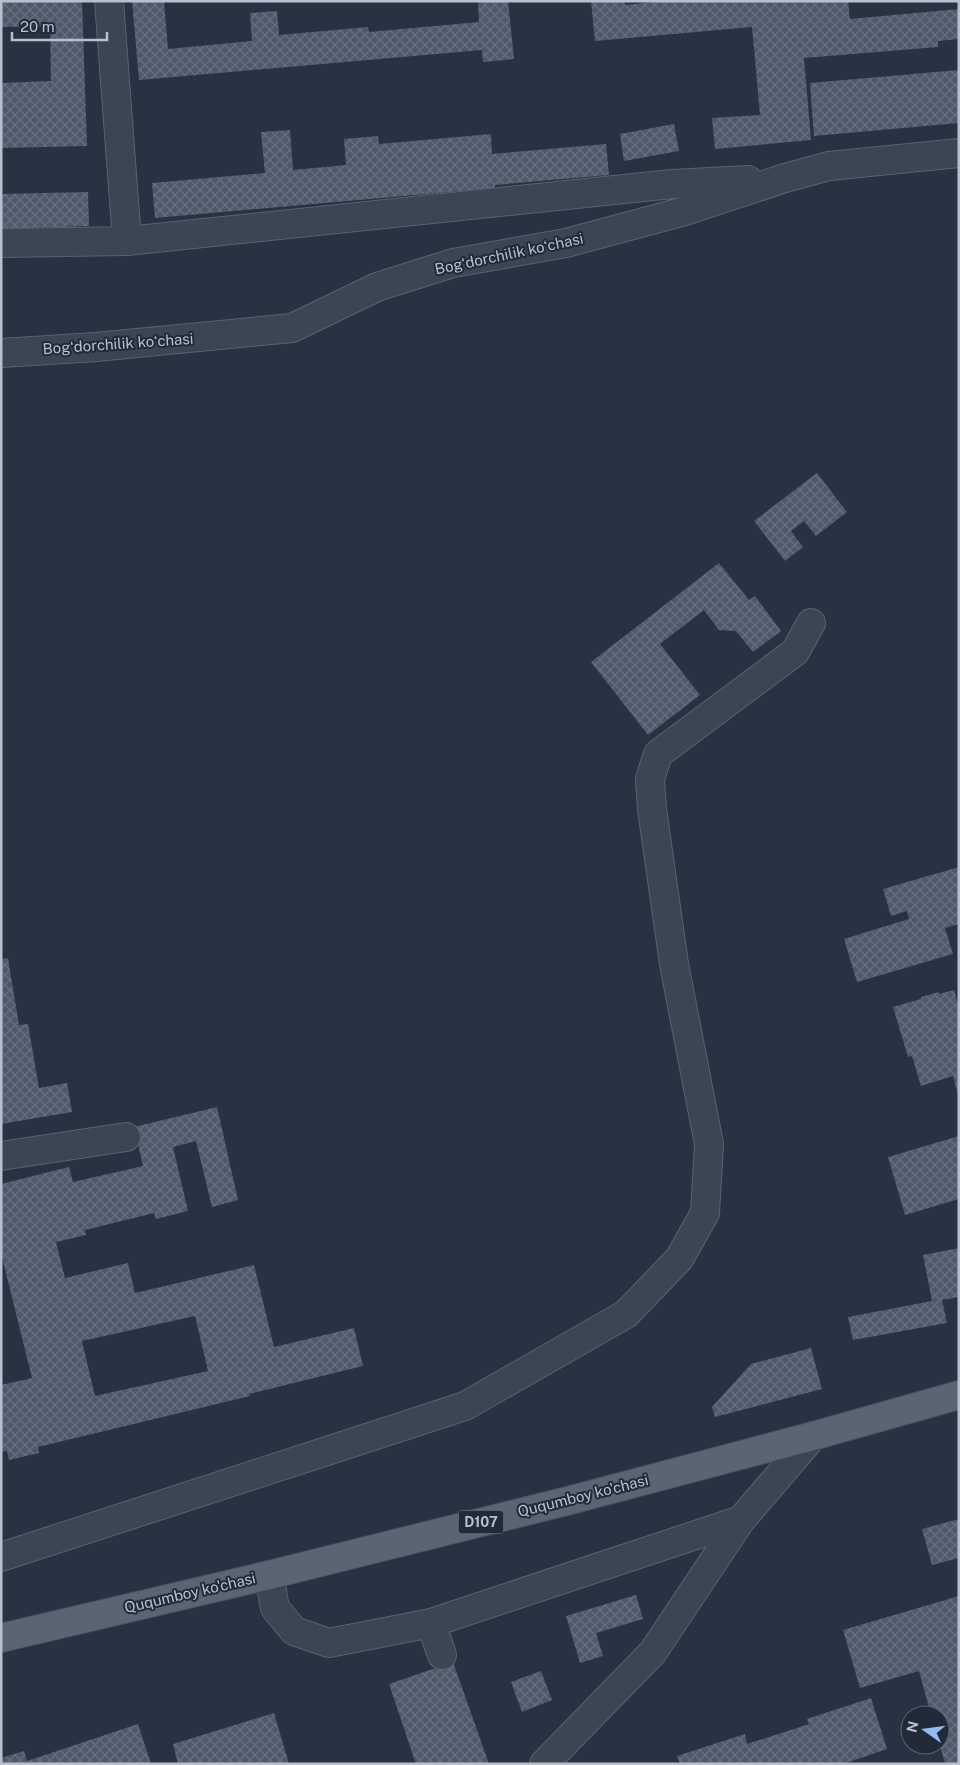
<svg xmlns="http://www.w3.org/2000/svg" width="960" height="1765" viewBox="0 0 960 1765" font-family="'Public Sans',sans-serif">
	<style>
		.building { fill: url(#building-cross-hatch); fill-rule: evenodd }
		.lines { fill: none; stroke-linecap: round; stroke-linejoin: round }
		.minor-casing { stroke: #5a6370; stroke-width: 30 }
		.major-casing { stroke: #454e5c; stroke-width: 30 }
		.minor { stroke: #3c4552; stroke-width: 28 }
		.major { stroke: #5a6472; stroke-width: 28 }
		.labels { text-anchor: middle; stroke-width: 4; stroke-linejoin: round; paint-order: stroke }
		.shield { fill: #202a38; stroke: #8b93a0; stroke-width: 1 }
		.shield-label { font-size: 14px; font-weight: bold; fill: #b9c0cc }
		.street-label { font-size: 15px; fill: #b9c0cc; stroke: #202a38 }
	</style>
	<defs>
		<pattern id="building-cross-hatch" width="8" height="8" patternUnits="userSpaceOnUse" patternTransform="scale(1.25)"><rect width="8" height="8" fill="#4e5a6b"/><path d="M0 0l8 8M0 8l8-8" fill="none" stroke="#65707f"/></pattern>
	</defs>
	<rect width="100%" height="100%" fill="#273343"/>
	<path class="building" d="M1,1H82L87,146L1,148V83L51,81L50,26L1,27Z
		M132,1H164L168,49L252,41L250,13L277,11L279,35L368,27L369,32L479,22L478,1H508L514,59L483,62L482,50L139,80Z
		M591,1H624L625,5L664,1H848L850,19L959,9V39L938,41V47L804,58L811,140L715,149L712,118L760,115L752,27L595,41Z
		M959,70V123L814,136L810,83Z
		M674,124L679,151L624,161L620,134Z
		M290,130L293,170L346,165L344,139L378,136L379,144L491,134L492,154L606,144L609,175L495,185V188L155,218L152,183L265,173L261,132Z
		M88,192L89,226L1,229V194Z
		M817,473L847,512L816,536L804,521L791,531L803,547L785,561L754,521Z
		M719,563L749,600L755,596L781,631L753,652L736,631L719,630L704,610L660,644L700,695L648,735L591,662Z
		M959,867V924L945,928L953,954L857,982L844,939L909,919L907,911L891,916L883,889Z
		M8,958L19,1025L28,1024L39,1088L67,1083L72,1112L1,1124V959Z
		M954,990L959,1008L958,1095L953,1076L921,1086L912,1056L908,1057L893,1007L921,999V997L939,992V994Z
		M217,1107L238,1200L212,1207L196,1141L173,1147L188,1211L156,1219L154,1213L85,1230L86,1235L56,1242L65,1278L128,1263L135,1293L254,1265L274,1347L354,1328L363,1366L249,1394L250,1396L38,1447L39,1453L9,1460L7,1451L1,1452V1385L32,1378L1,1253V1184L69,1167L73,1182L143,1166L134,1127ZM195,1316L208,1371L95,1396L82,1341Z
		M959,1136V1199L905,1215L888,1157Z
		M959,1248V1297L942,1300L947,1323L853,1340L848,1317L932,1301L923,1255Z
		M811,1348L822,1389L715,1417L712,1407L751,1364Z
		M959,1519V1558L932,1565L922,1529Z
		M636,1595L643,1619L596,1633L603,1656L580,1663L566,1616Z
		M959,1596V1764H945L940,1745V1715H931L919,1671L860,1688L843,1630Z
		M453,1662L489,1764H416L389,1684Z
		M541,1671L552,1700L522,1712L511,1682Z
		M871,1698L887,1749L843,1764H680L677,1756L745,1734L747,1744L809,1724L807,1719Z
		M274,1713L289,1764H178L173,1744Z
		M138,1724L151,1764H1V1758L24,1751L27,1761Z"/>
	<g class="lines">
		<defs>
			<path id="minor" d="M109,1L127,241
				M1,243L127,241L672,184L748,180
				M1,353L96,347L292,328L377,287L453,263L566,243L685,211L785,178L829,166L959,153
				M1,1156L126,1137
				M1,1557L465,1406L626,1314L679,1259L705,1213L709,1144L674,964L652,809L650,779L658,754L795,652L811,623
				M269,1575L275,1608L294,1631L329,1643L431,1623L741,1520
				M431,1623L442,1655
				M544,1764L653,1652L741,1520L813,1436"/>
			<path id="major" d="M1,1638L269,1575L567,1501L813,1436L959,1395"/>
		</defs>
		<use href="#minor" class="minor-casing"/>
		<use href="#major" class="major-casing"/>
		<use href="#minor" class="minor"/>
		<use href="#major" class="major"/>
	</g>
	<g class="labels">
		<rect class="shield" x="458.5" y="1510.5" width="45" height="23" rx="4"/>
		<g class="shield-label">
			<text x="481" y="1527">D107</text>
		</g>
		<g class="street-label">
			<text transform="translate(509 254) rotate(-12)" y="5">Bogʻdorchilik koʻchasi</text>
			<text transform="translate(118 344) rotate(-4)" y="5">Bogʻdorchilik koʻchasi</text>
			<text transform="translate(583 1496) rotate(-14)" y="5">Ququmboy ko'chasi</text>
			<text transform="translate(190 1593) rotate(-13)" y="5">Ququmboy ko'chasi</text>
		</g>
	</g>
	<rect width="960" height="1765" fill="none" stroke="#b9c0cc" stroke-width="5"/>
	<g transform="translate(925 1730) rotate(284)"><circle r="24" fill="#202a38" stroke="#5d6673"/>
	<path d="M0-4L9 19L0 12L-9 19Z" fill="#93bbf7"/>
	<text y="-8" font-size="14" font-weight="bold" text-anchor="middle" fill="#b9c0cc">N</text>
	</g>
	<path d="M12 32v8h95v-8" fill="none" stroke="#b9c0cc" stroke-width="2.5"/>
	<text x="20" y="32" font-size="15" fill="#b9c0cc" stroke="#202a38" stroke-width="4" paint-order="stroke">20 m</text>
</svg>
